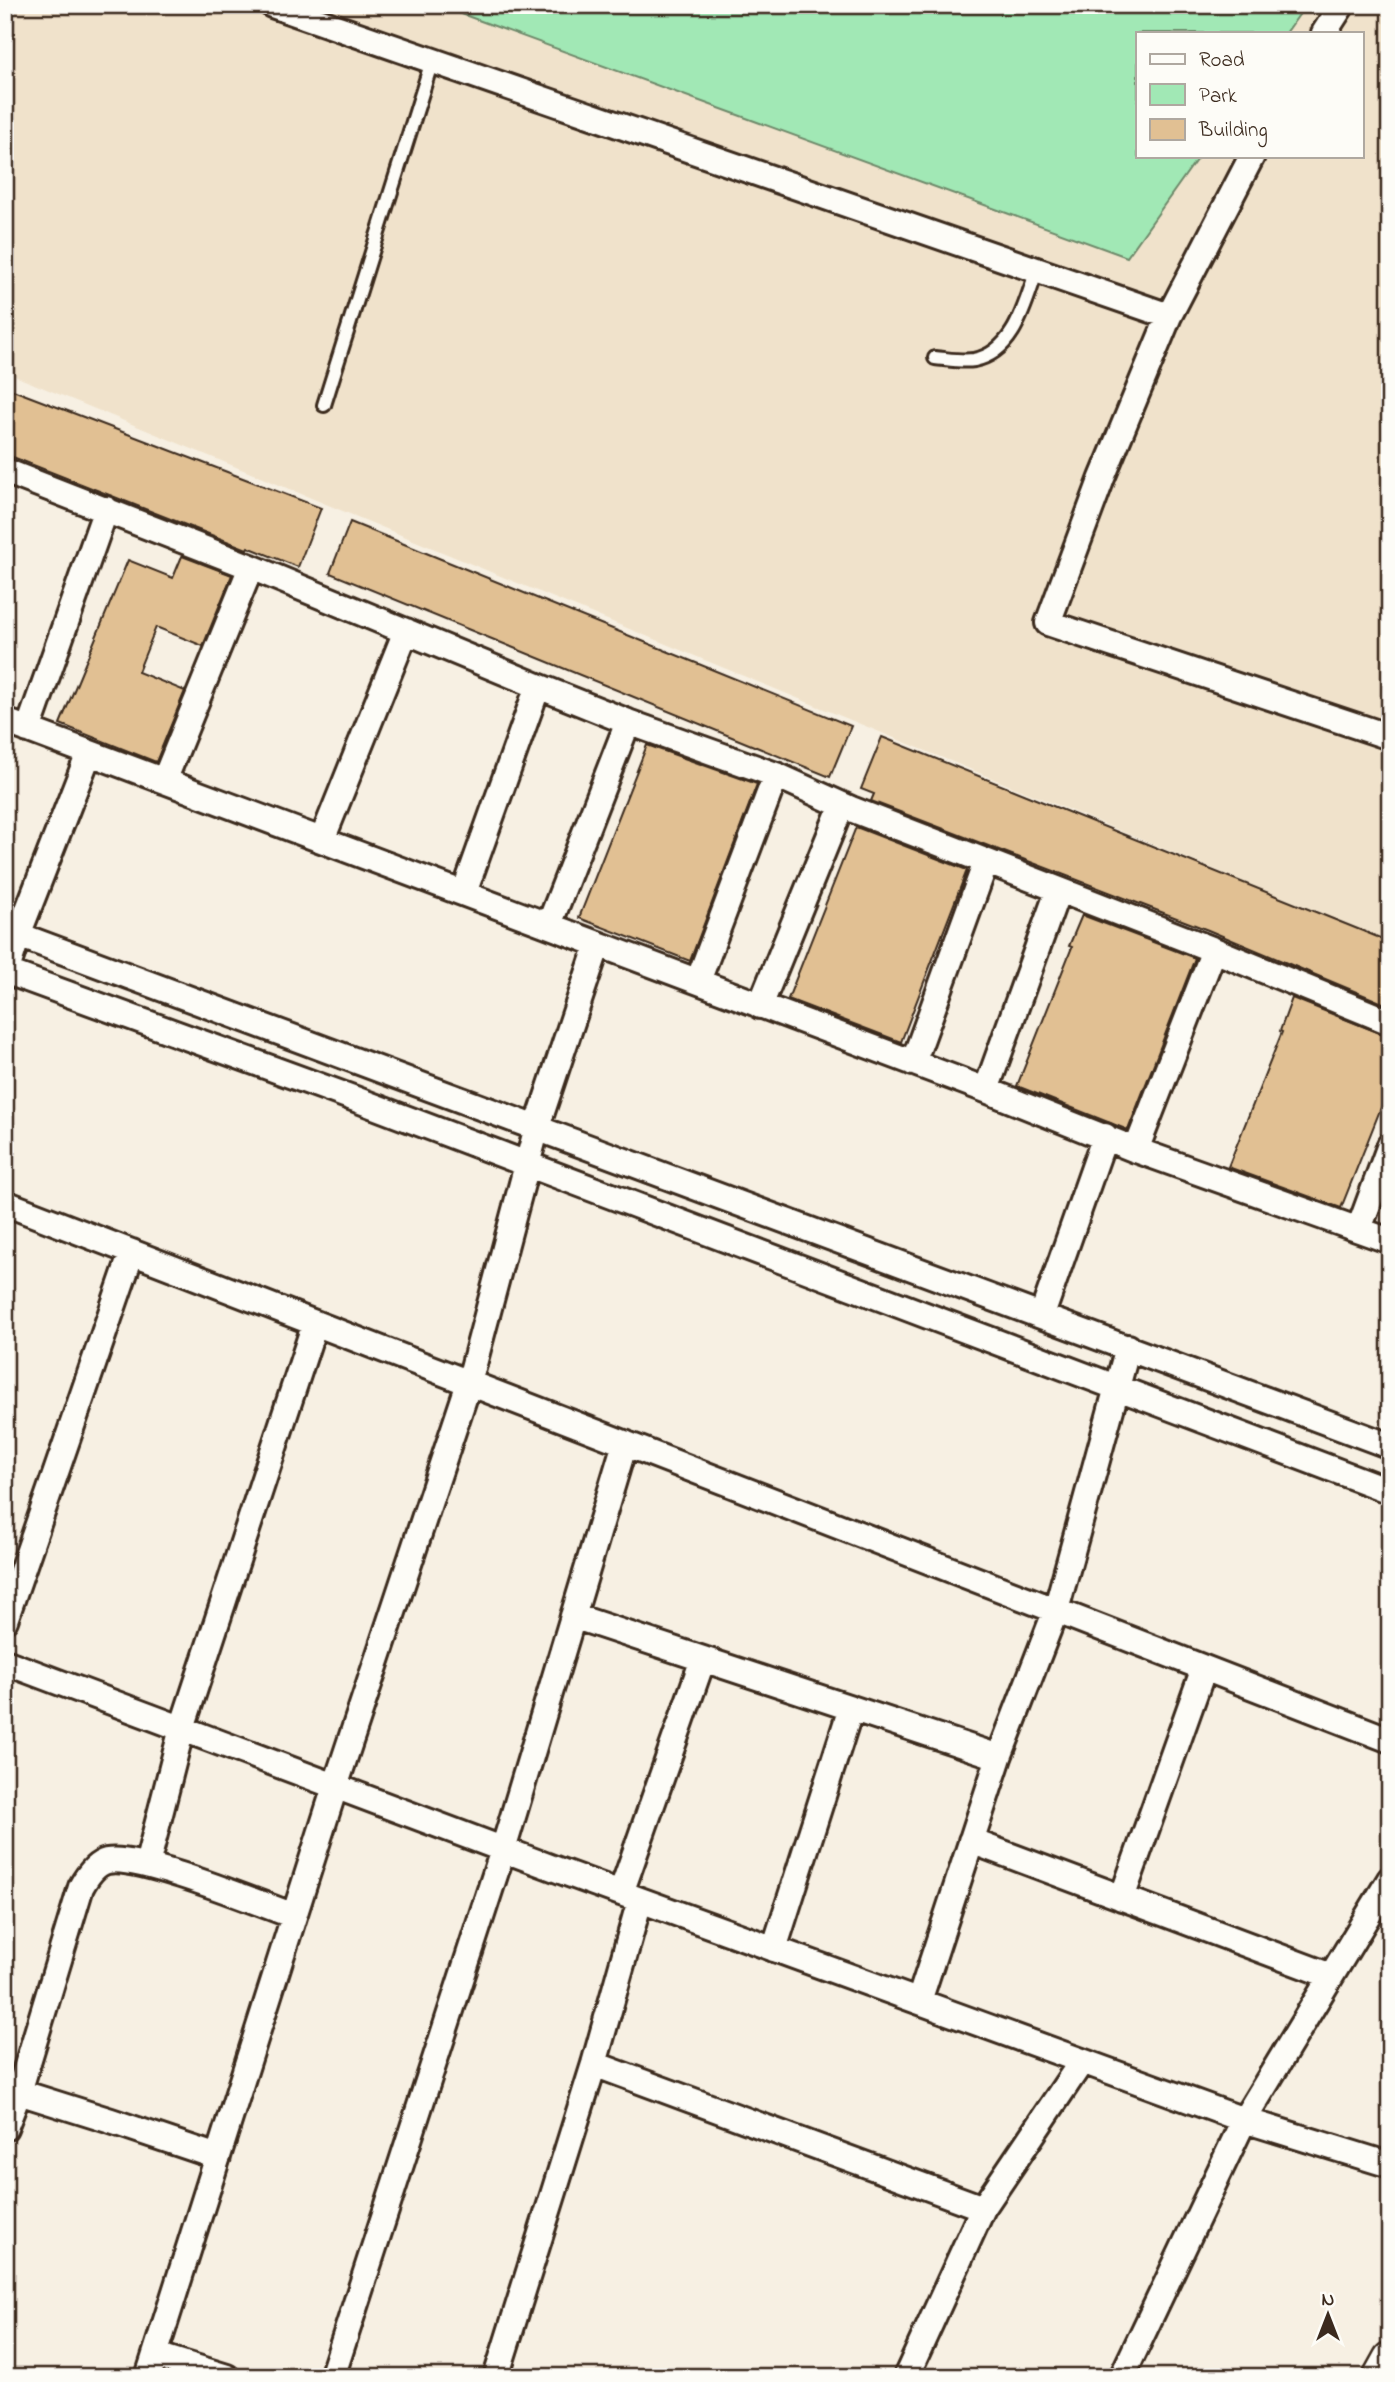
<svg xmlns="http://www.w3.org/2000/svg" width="1395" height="2382" viewBox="0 0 1395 2382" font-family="'Indie Flower',sans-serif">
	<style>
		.built { fill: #f0e2cb; fill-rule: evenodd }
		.green { fill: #a1e8b5; stroke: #6e896a; stroke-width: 2 }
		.building { fill: #e1c093; stroke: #3b2a1e; stroke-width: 2 }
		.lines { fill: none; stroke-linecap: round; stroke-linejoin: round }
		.service-casing { stroke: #3b2a1e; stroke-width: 18 }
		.minor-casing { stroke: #3b2a1e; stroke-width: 30 }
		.secondary-casing { stroke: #3b2a1e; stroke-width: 38 }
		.service { stroke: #fdfcf7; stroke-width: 12 }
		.minor { stroke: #fdfcf7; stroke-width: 24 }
		.secondary { stroke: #fdfcf7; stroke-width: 33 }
	</style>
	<rect width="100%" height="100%" fill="#f7f0e3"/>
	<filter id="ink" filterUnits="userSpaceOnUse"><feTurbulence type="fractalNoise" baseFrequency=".0143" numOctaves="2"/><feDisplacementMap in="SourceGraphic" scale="14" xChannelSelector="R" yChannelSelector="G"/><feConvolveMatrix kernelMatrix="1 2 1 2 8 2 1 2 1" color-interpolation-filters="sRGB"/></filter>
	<g filter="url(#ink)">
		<path class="built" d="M5,5H1390V942L5,372ZM1138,33H1362V156H1138Z"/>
		<path class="green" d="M437,5H1306L1286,33H1138V156H1199L1127,257Z"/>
		<path class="building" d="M5,387L321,508L298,567L248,547L247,549L5,454Z
			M350,522L851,726L830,777L330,573Z
			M182,556L232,575L203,646L156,627L138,672L185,691L156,762L60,724L128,560L173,578Z
			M882,737L1390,942V1006L1208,930L871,801L874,794L861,789Z
			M647,745L757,784L690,961L579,918Z
			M856,827L967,870L901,1042L788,999Z
			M1082,915L1195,958L1128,1130L1017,1086L1072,947L1069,946Z
			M1292,998L1390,1037V1085L1341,1208L1228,1167L1282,1032L1280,1031Z"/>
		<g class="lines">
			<defs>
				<path id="service" d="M935,358C947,359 962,362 974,360C1015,352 1025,303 1037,270
					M324,405L432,61"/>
				<path id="minor" d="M272,5L1169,316
					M1324,33L1342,5
					M1252,156L1169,316L1102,478L1048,623L1390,737
					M5,471L251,567L538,686L628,722L776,775L851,809L1214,950L1390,1022
					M5,721L986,1090L1136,1150L1390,1241
					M28,730L106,509
					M164,781L251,567
					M322,840L406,631
					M464,893L538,686
					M549,925L628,722
					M5,930L1390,1446
					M5,971L350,1097L1390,1491
					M5,976L18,935L89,753
					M698,981L776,775
					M760,1006L842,805
					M913,1063L986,862
					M986,1090L1058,891
					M1136,1150L1214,950
					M5,1203L1390,1740
					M1359,1229L1390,1145
					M1042,1315L1105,1136
					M573,1616L999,1757
					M5,1620L132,1252
					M5,1662L566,1873L1082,2061L1244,2120L1390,2165
					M971,1841L1331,1976
					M147,1865L182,1728L315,1323
					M621,1893L703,1659
					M1122,1898L1204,1668
					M774,1949L851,1708
					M919,2001L999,1757L1056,1610L1128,1347
					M594,2064L983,2208
					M6,2088L111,2121L218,2157
					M5,2128L19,2092L81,1887C87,1876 95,1864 107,1861C139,1854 258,1903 294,1916
					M156,2355L227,2377
					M148,2377L335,1787L469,1383L537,1127L598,944
					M332,2377L503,1850L625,1443
					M496,2377L594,2064L640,1900
					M906,2377L983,2208L1082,2061
					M1122,2377L1244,2120L1390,1879"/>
				<path id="secondary" d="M1380,2377L1390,2359"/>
			</defs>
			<use href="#service" class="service-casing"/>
			<use href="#minor" class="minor-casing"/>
			<use href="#secondary" class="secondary-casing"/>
			<use href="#service" class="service"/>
			<use href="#minor" class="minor"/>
			<use href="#secondary" class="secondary"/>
		</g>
	</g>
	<rect width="1395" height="2382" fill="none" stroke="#fdfcf7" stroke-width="28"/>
	<rect x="14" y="14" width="1367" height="2354" fill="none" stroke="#3b2a1e" stroke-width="2.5" filter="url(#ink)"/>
	<rect x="1136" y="32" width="228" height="126" fill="#fdfcf7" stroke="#afa8a0" stroke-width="2"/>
	<rect x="1150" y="54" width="35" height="10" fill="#fdfcf7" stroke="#afa8a0" stroke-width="2"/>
	<text x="1199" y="66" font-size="21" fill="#3b2a1e">Road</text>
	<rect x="1150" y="84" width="35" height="21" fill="#a1e8b5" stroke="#afa8a0" stroke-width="2"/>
	<text x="1199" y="102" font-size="21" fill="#3b2a1e">Park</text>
	<rect x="1150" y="119" width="35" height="21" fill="#e1c093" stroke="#afa8a0" stroke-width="2"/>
	<text x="1199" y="136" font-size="21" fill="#3b2a1e">Building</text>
	<g transform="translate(1328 2315)" stroke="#fdfcf7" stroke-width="5" paint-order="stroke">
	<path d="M0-5L12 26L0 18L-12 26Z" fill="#3b2a1e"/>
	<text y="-10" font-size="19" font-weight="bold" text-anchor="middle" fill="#3b2a1e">N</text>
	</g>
</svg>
